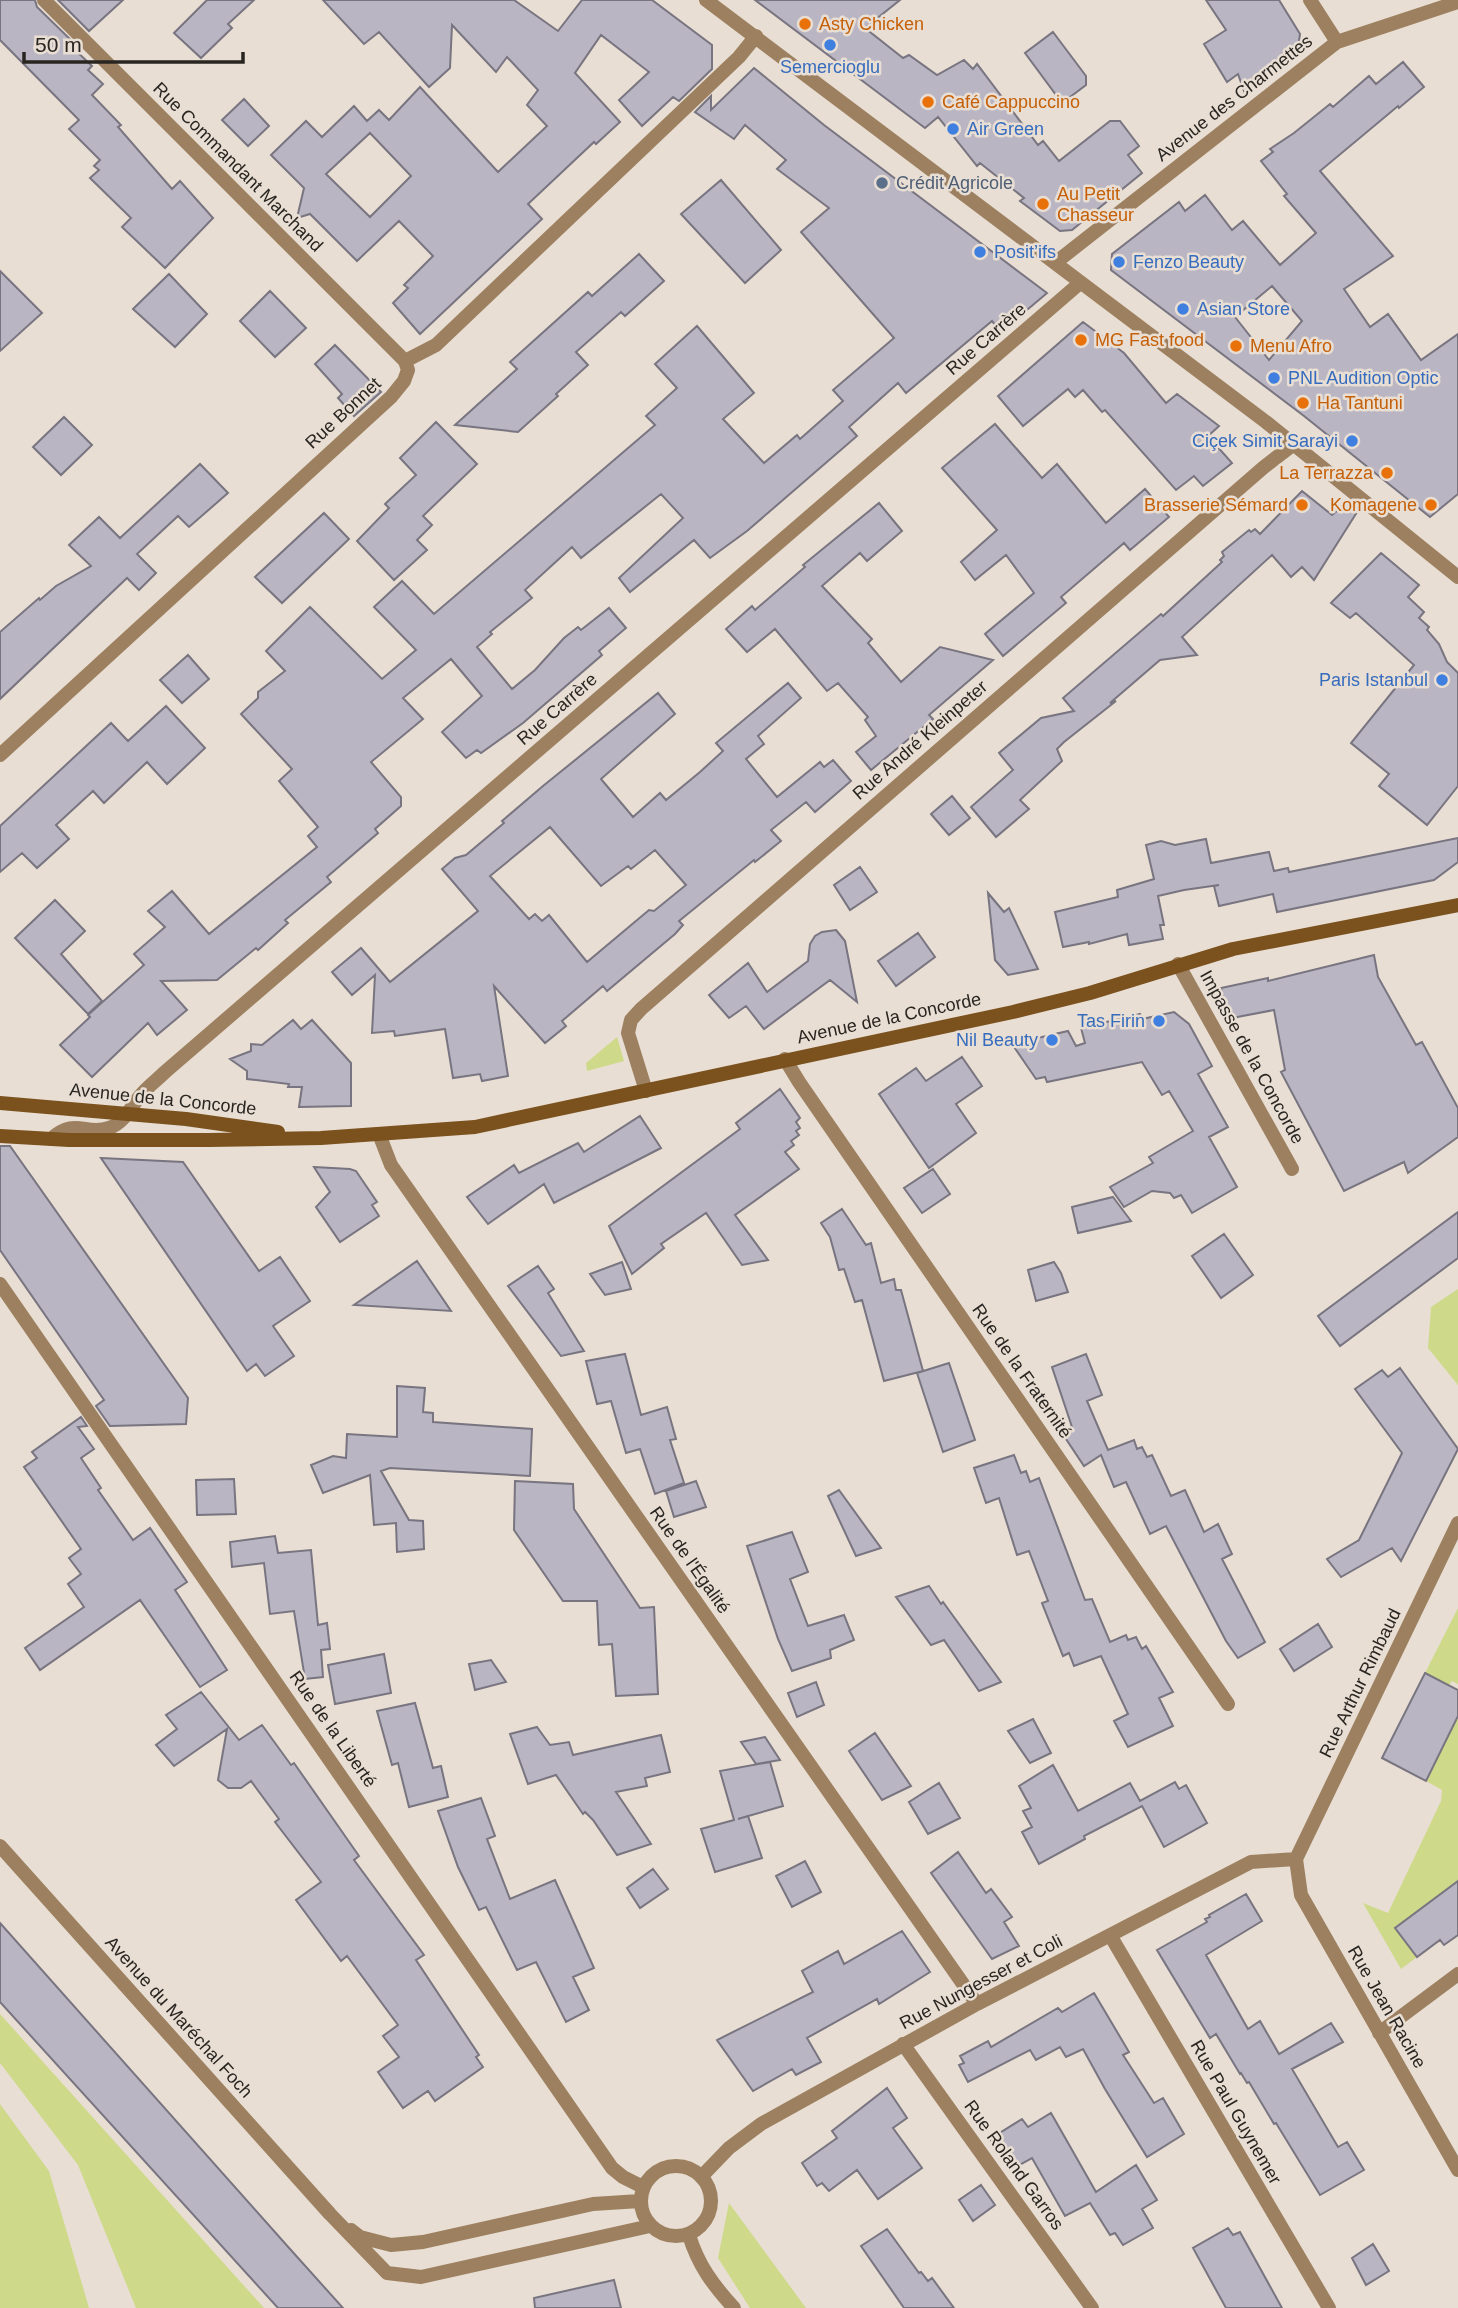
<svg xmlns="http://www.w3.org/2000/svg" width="1458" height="2308" viewBox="0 0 1458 2308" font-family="Arial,sans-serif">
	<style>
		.green { fill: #ced989 }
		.building { fill: #b9b5c2; stroke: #787480; stroke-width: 2; fill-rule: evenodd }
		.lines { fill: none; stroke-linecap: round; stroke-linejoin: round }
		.street { stroke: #9d8060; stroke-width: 14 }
		.secondary { stroke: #7b511d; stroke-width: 14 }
		.food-dot { fill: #e8710a; stroke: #e8ded3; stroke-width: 2.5 }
		.shop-dot { fill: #3f7fe0; stroke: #e8ded3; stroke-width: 2.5 }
		.service-dot { fill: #5c6f8a; stroke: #e8ded3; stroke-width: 2.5 }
		.labels { text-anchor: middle; stroke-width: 5; stroke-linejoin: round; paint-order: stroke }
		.food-label { font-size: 18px; fill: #c56008; stroke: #e8ded3; text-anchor: start }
		.shop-label { font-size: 18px; fill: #366cbe; stroke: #e8ded3; text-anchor: start }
		.street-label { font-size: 18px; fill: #292521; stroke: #e8ded3 }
		.service-label { font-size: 18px; fill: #4e5e75; stroke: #e8ded3; text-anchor: start }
	</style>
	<rect width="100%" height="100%" fill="#e8ded3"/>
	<path class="green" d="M617,1037L624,1061L587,1071L586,1063Z
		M1458,1289V1385L1428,1348L1431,1307Z
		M1458,1608V1684L1452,1681L1449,1685L1425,1673Z
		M1458,1716V1881L1395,1927L1417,1957L1401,1969L1363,1903L1388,1913L1441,1801L1442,1790L1426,1781Z
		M0,2014L264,2308H136L78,2165L0,2063Z
		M0,2104L49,2171L89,2308H0Z
		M729,2203L806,2308H750L718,2258Z"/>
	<path class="building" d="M0,0H35L37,7L75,44L72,47L92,66L88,70L103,84L92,95L121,125L118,127L172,189L180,181L213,218L165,268L122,227L131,218L90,178L99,170L94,166L100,160L69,129L79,120L0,40Z
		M58,0H123L89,31Z
		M207,0H254L228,24L232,28L201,58L174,33Z
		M323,0H514L558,31L582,0H652L712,45V69L679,101L673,97L642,126L619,100L649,72L601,35L575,73L620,122L596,144L594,142L528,204L542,219L420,334L393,303L408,288L404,285L433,256L399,221L357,261L310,214L297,218L304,188L271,155L306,121L322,137L354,106L367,121L379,110L389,120L420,87L498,172L547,126L527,105L538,90L507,57L496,72L452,25L450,68L429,87L379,32L364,44ZM370,133L411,176L370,217L326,174Z
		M755,0H900L865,28L903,58L909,55L937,75L964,60L973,69L977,64L1038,145L1043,141L1059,161L1110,121H1120L1139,146L1128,155L1142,173L1072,230L1060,231L1020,201L1024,198L980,163L977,166L938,117L925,128Z
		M1206,0H1279L1300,34L1298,48L1244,91L1238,74L1227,82L1204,44L1226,30Z
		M1053,32L1086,76V85L1062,103L1025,53Z
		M1403,62L1424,87L1399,108L1398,106L1320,171L1393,256L1344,289L1370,327L1388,314L1421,360L1458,334V494L1430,517L1304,416L1111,270L1112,254L1179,202L1185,211L1205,195L1232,230L1243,221L1280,265L1316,233L1284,196L1287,194L1261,161L1273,152L1270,149L1294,133L1330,104L1333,107L1369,76L1376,84ZM1272,286L1302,321L1269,360L1235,317Z
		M754,68L824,125L1047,293L1001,332L992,321L906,393L898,383L849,427L857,436L747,531L710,558L694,540L630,592L619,578L683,518L661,494L581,558L572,547L525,590L532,598L490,632L492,634L477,647L512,689L535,670L564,638L578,627L581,630L609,608L626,628L599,651L602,655L523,723L481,753L477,750L466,758L442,732L482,696L451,659L403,698L423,719L371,762L401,797V806L375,829L378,833L327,877L331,882L285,920L288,923L258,950L256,948L217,980L161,981L187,1010L157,1035L148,1023L92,1077L60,1045L90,1017L88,1015L144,965L134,954L165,927L148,911L172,891L209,934L317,847L308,836L318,827L279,781L292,769L241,714L258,698V692L285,671L266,651L310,607L382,679L416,650L374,607L402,581L434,614L655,425L646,416L677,388L655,364L697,326L754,393L723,419L764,463L797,435L800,439L843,401L833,390L894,338L801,232L829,208L777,169L786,160L745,125L734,139L695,112L711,96V110Z
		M244,99L269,126L248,146L222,120Z
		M721,180L781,250L745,283L681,214Z
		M639,254L664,281L625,316L621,312L576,352L588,365L556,394L558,396L518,432L455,425L517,369L510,362L588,292L592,296Z
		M0,271L42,313L0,351Z
		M169,274L207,314L175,347L133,309Z
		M270,291L306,328L275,357L240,321Z
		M1083,322L1124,353L1166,403L1177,394L1219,426L1208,436L1232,463L1203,486L1194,476L1176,490L1105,410L1102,412L1083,390L1075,397L1068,389L1023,426L998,396Z
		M335,345L381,392L354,416L338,398L342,394L315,364Z
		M64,417L92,445L61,475L33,447Z
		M436,422L477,464L423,516L432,525L417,540L427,550L394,580L357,541L389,508L385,504L416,475L400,458Z
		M995,424L1042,478L1057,464L1106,523L1145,489L1169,517L1130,550L1124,543L1061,597L1066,603L1003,656L985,634L1034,593L1006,555L975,580L961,562L997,530L942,468Z
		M200,464L228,493L189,527L178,516L137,554L156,573L139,590L127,578L0,699V632L39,598L40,600L56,586L91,566L69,545L99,517L120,538Z
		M1302,491L1332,515L1349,501L1359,509L1314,580L1302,567L1291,577L1272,555L1182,637L1197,655L1160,660L1110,703L1116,701L1064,742L1057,749L1062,761L1020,800L1029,809L996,837L971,807L1013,770L999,753L1041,718L1074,711L1063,698L1161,614L1163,616L1222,562L1220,560L1224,556L1222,552L1249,530L1251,532L1255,529L1260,534Z
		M879,503L902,531L867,561L860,553L822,586L872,639L868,643L901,682L940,647L993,660L929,715L933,719L871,770L856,752L876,736L865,720L868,717L838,683L827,691L775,629L747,652L726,629L752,606L755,610L805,567L803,565Z
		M324,513L349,539L282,603L255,577Z
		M1381,553L1419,585L1408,597L1424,612L1419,618L1429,627L1427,630L1439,644L1447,662L1458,673V786L1427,825L1379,786L1389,774L1351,743L1414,665L1356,613L1350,618L1331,603Z
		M188,655L209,679L182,703L160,680Z
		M788,683L801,698L758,736L764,744L746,759L777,797L820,762L824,767L833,760L851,781L815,812L806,802L771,830L781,841L755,862L754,860L679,921L683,925L675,934L607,991L603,986L562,1021L566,1026L545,1043L494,986L508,1076L482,1081L480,1074L453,1078L445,1029L395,1036L394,1031L372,1033L375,975L352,995L332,972L361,948L390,982L478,911L442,869L455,858L466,855L504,823L502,821L543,786L658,693L675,714L601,779L633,817L660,793L666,800L700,772L723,751L716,743ZM550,827L601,886L628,866L631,869L655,850L686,885L654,911L649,910L587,962L549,915L542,921L535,914L529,919L490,876Z
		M166,706L205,748L167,784L147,762L104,803L93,791L56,825L69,839L37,868L22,853L0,872V826L111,723L128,741Z
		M952,796L970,818L949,835L931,814Z
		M1458,838V862L1434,880L1277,912L1273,894L1219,906L1214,886L1219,885L1184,890L1158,896L1164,925H1160L1163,939L1129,945L1127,934L1089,944V942L1063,947L1055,912L1118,897L1117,890L1154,879L1146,845L1161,841L1175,845L1206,839L1211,863L1269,852L1274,871L1288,868L1289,872Z
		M860,867L877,892L850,910L834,885Z
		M988,893L1004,912L1009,908L1038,969L1008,975L995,960Z
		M55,900L85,931L61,954L102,1001L88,1014L15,938Z
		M836,930L845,941L857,1002L830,980L764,1029L746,1006L729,1018L709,995L748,963L767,992L808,961L810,944L815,936L822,932Z
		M918,933L935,957L896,986L878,961Z
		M1374,955L1378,977L1416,1045L1422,1042L1458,1108V1137L1408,1173L1404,1162L1344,1191L1281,1072L1285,1070L1274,1010L1227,1019L1221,988L1268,978V981Z
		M1174,1012L1189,1024L1212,1066L1198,1074L1228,1127L1209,1137L1237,1187L1192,1213L1181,1195L1174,1198L1170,1193L1152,1191L1124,1207L1110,1187L1153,1163L1149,1157L1193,1131L1169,1091L1162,1095L1142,1062L1047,1082L1045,1077L1036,1079L1012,1044L1068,1031L1076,1046L1085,1043L1081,1028L1140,1014L1142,1019Z
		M293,1020L301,1029L312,1020L351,1063V1106L299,1107L302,1087H288L289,1084L247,1079V1071L230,1059L251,1051V1044L262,1045Z
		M962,1057L982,1086L956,1104L976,1133L929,1168L879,1094L916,1068L926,1081Z
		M780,1089L800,1118L796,1122L800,1128L796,1131L799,1135L791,1141L794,1145L785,1152L799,1169L735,1215L768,1260L742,1265L706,1213L661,1244L664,1248L632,1274L609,1226L740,1129L736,1123Z
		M640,1116L661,1148L554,1203L544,1184L488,1224L467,1197L514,1165L519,1173L578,1143L584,1152Z
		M0,1146H10L188,1398L186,1424L110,1426L96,1406L104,1400L0,1250Z
		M101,1158L183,1162L259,1271L280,1257L310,1301L273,1326L294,1356L265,1376L256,1364L247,1371Z
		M314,1167L350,1169L356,1171L377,1202L372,1205L379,1216L340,1242L316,1207L330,1192Z
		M933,1169L950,1194L922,1213L904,1188Z
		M1113,1197L1131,1221L1078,1233L1072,1207Z
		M842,1209L866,1245L871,1243L881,1283L894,1279L896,1290H901L923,1371L884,1381L862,1300L855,1302L844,1269L839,1270L830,1237L821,1223Z
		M1458,1212V1258L1340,1346L1318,1316Z
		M1224,1234L1253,1275L1221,1298L1192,1256Z
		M417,1261L451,1311L354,1305Z
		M622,1262L631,1289L605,1295L590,1274Z
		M1054,1262L1061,1273L1068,1292L1036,1301L1028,1270Z
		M538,1266L554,1289L548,1293L584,1351L561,1356L508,1286Z
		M625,1354L641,1415L667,1407L676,1439L670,1440L684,1483L655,1494L640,1449L626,1453L611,1401L597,1404L586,1361Z
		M1086,1354L1102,1395L1087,1401L1108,1450L1134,1440L1137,1449L1142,1447L1147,1457L1152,1455L1171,1496L1185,1490L1204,1532L1218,1524L1232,1554L1222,1559L1265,1642L1238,1658L1226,1641L1166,1526L1150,1534L1126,1482L1114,1487L1101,1455L1084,1466L1064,1436L1073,1430L1052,1367Z
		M949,1363L975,1440L943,1452L917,1373Z
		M1400,1368L1458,1449L1401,1561L1392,1548L1341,1577L1327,1559L1359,1540L1402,1453L1355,1389L1382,1370L1388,1377Z
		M397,1386L425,1388L423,1412L433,1413V1422L532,1429L530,1476L390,1468L381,1471L409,1520L423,1521L424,1549L397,1552L396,1523L374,1525L370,1475L323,1493L311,1465L333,1456L346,1458L347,1434L397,1437Z
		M81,1417L87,1426L78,1427L94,1449L81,1458L101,1488L98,1490L133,1540L150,1528L187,1582L175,1590L227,1670L200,1687L140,1600L40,1670L25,1648L84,1607L68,1584L81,1574L69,1558L81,1549L24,1467L37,1458L32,1452Z
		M1014,1455L1021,1473L1026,1471L1030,1482L1039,1478L1085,1600L1092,1599L1110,1642L1126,1635L1128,1640L1136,1637L1142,1649L1146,1646L1173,1692L1159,1698L1173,1726L1128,1747L1114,1721L1128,1714L1101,1656L1074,1666L1069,1653L1063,1656L1042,1603L1048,1601L1029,1551L1017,1555L999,1498L986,1503L974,1468Z
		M234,1479L236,1514L197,1515L196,1480Z
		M515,1481L573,1484L574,1509L640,1608L654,1607L658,1694L616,1696L612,1644L599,1645L597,1601H563L514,1530Z
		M696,1481L706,1507L674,1517L666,1491Z
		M839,1490L881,1548L856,1556L828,1496Z
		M792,1532L808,1572L790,1579L808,1626L844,1615L854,1640L830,1650L831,1658L792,1671L778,1639L747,1546Z
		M275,1536L278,1553L311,1550L318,1625L327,1623L330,1649L321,1650L323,1677L305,1679L294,1611L270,1614L264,1563L232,1567L230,1542Z
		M929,1586L941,1604L943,1602L1001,1682L979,1691L944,1640L931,1645L896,1597Z
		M1318,1624L1332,1647L1294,1671L1280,1649Z
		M384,1654L391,1693L335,1704L328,1665Z
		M491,1660L506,1682L475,1690L469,1664Z
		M1425,1673L1458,1690V1716L1426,1781L1382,1758Z
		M816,1682L824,1705L797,1717L788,1693Z
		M201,1692L239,1740L262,1725L291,1765L294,1763L359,1856L354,1860L424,1955L416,1960L479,2055L476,2057L483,2067L435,2101L428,2091L403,2108L378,2072L399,2057L383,2036L398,2025L347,1956L341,1961L296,1900L321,1882L275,1822L279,1819L251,1781L241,1788H228L218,1780L227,1729L174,1766L156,1745L177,1729L166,1715Z
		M415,1703L433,1768L441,1766L448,1797L409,1807L398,1763L392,1765L377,1711Z
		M1033,1719L1051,1753L1030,1763L1008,1731Z
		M537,1727L550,1745L569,1742L573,1755L661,1735L670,1772L645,1778L647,1786L616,1792L651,1844L617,1855L593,1820L585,1812L583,1814L556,1775L528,1784L510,1734Z
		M875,1733L911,1786L882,1800L849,1751Z
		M765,1737L780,1760L756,1764L741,1742Z
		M770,1762L783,1806L738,1819L748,1816L762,1858L715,1872L701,1829L734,1820L720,1771Z
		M1053,1765L1078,1811L1130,1783L1140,1801L1175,1782L1179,1789L1186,1785L1207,1823L1164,1847L1142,1806L1084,1836L1085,1839L1039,1864L1022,1832L1032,1827L1023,1811L1031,1808L1019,1786Z
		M939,1783L960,1818L928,1834L909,1802Z
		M481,1798L495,1836L487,1839L510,1899L555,1880L594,1968L573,1977L589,2010L566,2022L536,1962L517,1970L486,1907L479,1910L458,1867L438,1811Z
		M958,1852L986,1893L991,1889L1012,1917L1004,1922L1019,1946L992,1959L931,1873Z
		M805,1861L821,1892L792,1907L776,1876Z
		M653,1869L668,1889L640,1908L627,1888Z
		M1458,1881V1935L1444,1945L1440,1940L1417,1957L1395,1928Z
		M1246,1894L1262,1921L1206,1955L1248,2029L1260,2021L1279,2054L1331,2023L1343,2042L1292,2069L1338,2147L1347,2142L1364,2170L1320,2195L1276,2123L1274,2124L1249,2082L1247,2083L1241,2073L1240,2074L1216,2034L1210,2038L1157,1950L1207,1922L1205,1919L1210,1917L1209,1915Z
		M0,1923L290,2249L343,2308H278L0,2002Z
		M902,1931L930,1972L879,2004L877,1999L807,2038L821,2062L796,2075L792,2069L753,2091L717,2040L813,1992L802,1971L838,1951L844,1964Z
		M1094,1993L1129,2052L1123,2055L1154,2103L1163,2098L1184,2134L1147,2157L1105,2089L1083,2049L1066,2057L1060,2047L1036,2060L1030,2050L968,2082L959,2065L964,2063L960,2056L988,2041L991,2047L1058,2008L1062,2012Z
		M887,2088L907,2118L893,2128L922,2168L878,2199L857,2170L829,2191L822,2183L817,2186L802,2163L837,2138L832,2131Z
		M1051,2113L1096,2192L1136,2165L1157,2200L1142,2209L1153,2228L1123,2245L1115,2233L1110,2235L1090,2203L1065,2216L1032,2158L1012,2169L990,2139L1022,2119L1028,2127Z
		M981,2185L995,2205L973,2221L959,2200Z
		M1228,2228L1233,2235L1240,2232L1282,2308H1226L1193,2248Z
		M887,2229L919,2273L921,2272L928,2281L932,2278L954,2308H904L861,2246Z
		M1373,2244L1389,2271L1366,2285L1352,2258Z
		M614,2280L621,2308H535L534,2298Z"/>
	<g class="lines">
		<path class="street" d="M706,0L1266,422L1458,577
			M1310,0L1337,42
			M1055,263L1337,42L1458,2
			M405,361L436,345L739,57L756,36
			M0,755L391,397L404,381L408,370L405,361L44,0
			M1178,964L1292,1169
			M785,1059L799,1082L1228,1704
			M646,1091L628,1033L631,1020L641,1009L1264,467L1294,444
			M379,1134L391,1165L977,2004
			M51,1139C76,1117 85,1136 109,1128C124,1123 131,1107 140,1096C147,1087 157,1080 165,1072L1080,283
			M0,1284L612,2168L623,2177L643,2187
			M0,1846L330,2214L387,2273L421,2277L650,2226
			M1296,1859L1458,1523
			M1296,1859L1301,1895L1458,2170
			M1110,1935L1329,2308
			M1379,2033L1458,1974
			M903,2044L1092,2308
			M641 2201a35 35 0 1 1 70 0a35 35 0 1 1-70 0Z
			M701,2177L729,2148L761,2124L977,2004L1251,1862L1296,1859
			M351,2230L360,2237L391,2245L423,2242L593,2204L640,2201
			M689,2235C698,2265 713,2285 734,2308"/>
		<path class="secondary" d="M0,1103L186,1119L278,1132
			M0,1136L69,1140H209L321,1138L475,1127L1013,1012L1090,993L1233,949L1458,905"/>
	</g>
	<g class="food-dot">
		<circle cx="805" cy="24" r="7"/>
		<circle cx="928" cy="102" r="7"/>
		<circle cx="1043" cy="204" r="7"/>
		<circle cx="1081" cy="340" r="7"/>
		<circle cx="1236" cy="346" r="7"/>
		<circle cx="1303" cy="403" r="7"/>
		<circle cx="1387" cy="473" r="7"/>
		<circle cx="1302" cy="505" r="7"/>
		<circle cx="1431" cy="505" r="7"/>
	</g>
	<g class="shop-dot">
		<circle cx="830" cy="45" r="7"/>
		<circle cx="953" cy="129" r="7"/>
		<circle cx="980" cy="252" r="7"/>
		<circle cx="1119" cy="262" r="7"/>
		<circle cx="1183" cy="309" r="7"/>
		<circle cx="1274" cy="378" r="7"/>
		<circle cx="1352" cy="441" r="7"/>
		<circle cx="1442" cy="680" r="7"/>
		<circle cx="1159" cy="1021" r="7"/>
		<circle cx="1052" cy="1040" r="7"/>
	</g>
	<circle class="service-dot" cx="882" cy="183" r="7"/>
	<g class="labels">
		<g class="food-label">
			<text x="819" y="30">Asty Chicken</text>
			<text x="942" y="108">Café Cappuccino</text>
			<text x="1057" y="200">Au Petit<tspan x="1057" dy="21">Chasseur</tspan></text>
			<text x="1095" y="346">MG Fast food</text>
			<text x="1250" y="352">Menu Afro</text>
			<text x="1317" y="409">Ha Tantuni</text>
			<text x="1373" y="479" text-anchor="end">La Terrazza</text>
			<text x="1288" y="511" text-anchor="end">Brasserie Sémard</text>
			<text x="1417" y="511" text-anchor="end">Komagene</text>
		</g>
		<g class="shop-label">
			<text x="830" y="73" text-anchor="middle">Semercioglu</text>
			<text x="967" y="135">Air Green</text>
			<text x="994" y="258">Posit’ifs</text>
			<text x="1133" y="268">Fenzo Beauty</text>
			<text x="1197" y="315">Asian Store</text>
			<text x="1288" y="384">PNL Audition Optic</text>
			<text x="1338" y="447" text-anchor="end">Ciçek Simit Sarayi</text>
			<text x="1428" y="686" text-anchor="end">Paris Istanbul</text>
			<text x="1145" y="1027" text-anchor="end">Tas Firin</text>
			<text x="1038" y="1046" text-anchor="end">Nil Beauty</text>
		</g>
		<g class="street-label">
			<text transform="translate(1234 98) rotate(-38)" y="6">Avenue des Charmettes</text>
			<text transform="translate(238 167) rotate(45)" y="6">Rue Commandant Marchand</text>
			<text transform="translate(986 339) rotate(-41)" y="6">Rue Carrère</text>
			<text transform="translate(343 413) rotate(-43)" y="6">Rue Bonnet</text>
			<text transform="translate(557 709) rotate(-41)" y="6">Rue Carrère</text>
			<text transform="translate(920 740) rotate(-41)" y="6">Rue André Kleinpeter</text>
			<text transform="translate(889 1018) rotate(-12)" y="6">Avenue de la Concorde</text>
			<text transform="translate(1252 1057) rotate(61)" y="6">Impasse de la Concorde</text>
			<text transform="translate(163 1099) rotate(6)" y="6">Avenue de la Concorde</text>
			<text transform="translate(1022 1371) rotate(55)" y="6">Rue de la Fraternité</text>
			<text transform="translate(690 1560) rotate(55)" y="6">Rue de l'Égalité</text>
			<text transform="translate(1360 1683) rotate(-64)" y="6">Rue Arthur Rimbaud</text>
			<text transform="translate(333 1729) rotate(55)" y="6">Rue de la Liberté</text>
			<text transform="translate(981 1982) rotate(-28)" y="6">Rue Nungesser et Coli</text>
			<text transform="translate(1387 2007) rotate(60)" y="6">Rue Jean Racine</text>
			<text transform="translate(179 2017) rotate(48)" y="6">Avenue du Maréchal Foch</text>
			<text transform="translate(1236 2112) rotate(60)" y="6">Rue Paul Guynemer</text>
			<text transform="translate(1014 2165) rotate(54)" y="6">Rue Roland Garros</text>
		</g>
		<g class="service-label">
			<text x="896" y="189">Crédit Agricole</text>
		</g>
	</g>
	<path d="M24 52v10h219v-10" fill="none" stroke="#292521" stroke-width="3.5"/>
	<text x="35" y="52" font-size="21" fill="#292521" stroke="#e8ded3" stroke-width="5" paint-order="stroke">50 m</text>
</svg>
